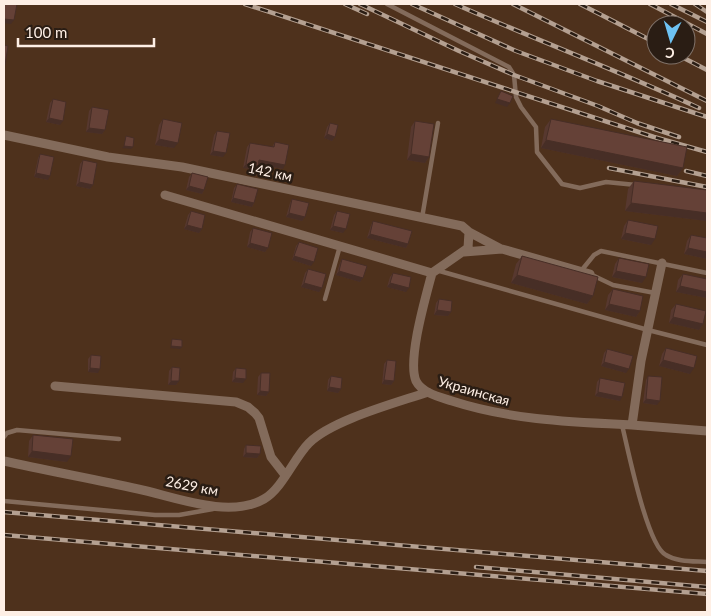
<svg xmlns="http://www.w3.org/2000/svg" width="711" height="616" viewBox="0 0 711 616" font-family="Lato,sans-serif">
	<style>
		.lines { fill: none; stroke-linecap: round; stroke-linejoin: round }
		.service { stroke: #836b5b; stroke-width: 4.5 }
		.minor { stroke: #836b5b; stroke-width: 9 }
		.rail-casing { stroke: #b4a091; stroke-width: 4.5 }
		.rail { stroke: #2a1d14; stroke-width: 2.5; stroke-dasharray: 8; stroke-linecap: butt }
		.wall { fill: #57382f }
		.shaded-wall { fill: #472e26 }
		.building { fill: #654137; stroke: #472e26 }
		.labels { text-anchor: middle; stroke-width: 5; stroke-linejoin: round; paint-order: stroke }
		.street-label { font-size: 14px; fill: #feefe5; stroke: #2a1d14 }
	</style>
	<rect width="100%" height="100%" fill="#4e311c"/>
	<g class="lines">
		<path class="service" d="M387,4L509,67L514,75L516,97L521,107L536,127L537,152L562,184L580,188L606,182L636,185
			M422,218L438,123
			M436,270L648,330L707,345
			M581,271L594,255L601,251L707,273
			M590,274L613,285L655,293
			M325,299L340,246
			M622,425C628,449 647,546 666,555C677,562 694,561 707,562
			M4,437L7,433L17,430L119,439
			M4,501L155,515H179L213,509"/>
		<path class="minor" d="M4,135L108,157L182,167L462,226L469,232L468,248L432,273
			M165,195L432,273C426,296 407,360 416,381C422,393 440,397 452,401C511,420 570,422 632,425C657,427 682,429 707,431
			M469,232L501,249
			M464,252L502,249L590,274
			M55,386L236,402L248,407L255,413L259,418L271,457L285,475
			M632,425L641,361L662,263
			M4,461C48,471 94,479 138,489C175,497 229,519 264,499C282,489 294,458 309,443C332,420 396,403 428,392"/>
		<defs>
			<path id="rail" d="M245,4L654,137L707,152
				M345,4L367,14
				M360,4L459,51L514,75L598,106L637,123L679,137
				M412,4L516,51L597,81L707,117
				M455,4C536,40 619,71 699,108
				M513,4L707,101
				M580,4L656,43
				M650,4L707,34
				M671,4L707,22
				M695,4L707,12
				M678,55L707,70
				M609,168L707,187
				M686,171L707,176
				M4,512L707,571
				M4,535L707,594
				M476,567L707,587"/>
		</defs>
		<use href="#rail" class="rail-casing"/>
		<use href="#rail" class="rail"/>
	</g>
	<path class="wall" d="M53,99L60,125L46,122L50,103Z
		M92,107L105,130L102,134L86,132L89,111Z
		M163,119L174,148L155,145L159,125Z
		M551,119L683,168L677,176L541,148L545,127Z
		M415,121L429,157L425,163L407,160L411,127Z
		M330,123L335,137L332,141L324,138L327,127Z
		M217,131L223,157L210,155L214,135Z
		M275,142L283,169L259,165L256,170L243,168L247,147L250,143L272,147Z
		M40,154L48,180L34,177L38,158Z
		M83,160L93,185L90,189L76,186L80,164Z
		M192,173L204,190L202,194L186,190L189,177Z
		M634,181L707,190V221L625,211L628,189Z
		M237,184L254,203L252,207L231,202L234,188Z
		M292,199L305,217L302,221L286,217L290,203Z
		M191,211L202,229L199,233L184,229L188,215Z
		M337,211L343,233L330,230L334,215Z
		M628,220L651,245L621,239L624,226Z
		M373,221L408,244L406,248L367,238L371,225Z
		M253,228L268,248L265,252L247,247L250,232Z
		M691,235L707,238V259L684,254L687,241Z
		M299,242L311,266L292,260L296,246Z
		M522,256L593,296L587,304L511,283L516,264Z
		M619,258L642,283L612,277L615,264Z
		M342,259L363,278L360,282L336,275L340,263Z
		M308,269L322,288L319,292L301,287L305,273Z
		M393,273L406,292L387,287L390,277Z
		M683,274L707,279V298L676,292L678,280Z
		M613,289L640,311L636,317L605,310L608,295Z
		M439,299L451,312L448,316L434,315L436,303Z
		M676,304L703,324L699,330L669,323L671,310Z
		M666,348L690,374L659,366L662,354Z
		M607,349L626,373L601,366L604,353Z
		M91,355L98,373L88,372V359Z
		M387,360L394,381L391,385L382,384L384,364Z
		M172,367L179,381L176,385H168L169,371Z
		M236,368L243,383L232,382L233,372Z
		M261,373L269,392L266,396L257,395L258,377Z
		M331,376L341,389L338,393L327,391L328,380Z
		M648,376L657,405L643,403L646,380Z
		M600,378L620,401L595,396L597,382Z
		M33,435L67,462L28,457L29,441Z
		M246,445L260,454L257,458L243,457L244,449Z"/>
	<path class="shaded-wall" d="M4,19L14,20L11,24L4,23Z
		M497,99L510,103L507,107L495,103Z
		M49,118L63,121L60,125L46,122Z
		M89,128L105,130L102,134L86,132Z
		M327,134L335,137L332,141L324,138Z
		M159,139L178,143L174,148L155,145Z
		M546,140L683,168L677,176L541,148Z
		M124,146L133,147L131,149L122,148Z
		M213,151L226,153L223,157L210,155Z
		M411,154L429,157L425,163L407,160Z
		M259,160L285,165L283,169L257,164Z
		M246,164L258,166L256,170L243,168Z
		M36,173L50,176L48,180L34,177Z
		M79,182L93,185L90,189L76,186Z
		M189,186L204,190L202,194L186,190Z
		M233,198L254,203L252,207L231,202Z
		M631,203L707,213V221L625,211Z
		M289,213L305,217L302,221L286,217Z
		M187,225L202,229L199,233L184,229Z
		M333,226L346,229L343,233L330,230Z
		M625,233L655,239L651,245L621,239Z
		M370,234L408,244L406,248L367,238Z
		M250,243L268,248L265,252L247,247Z
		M688,248L707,252V259L684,254Z
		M294,256L314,262L311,266L292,260Z
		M339,271L363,278L360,282L336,275Z
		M616,271L646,277L642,283L612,277Z
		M517,275L593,296L587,304L511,283Z
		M304,283L322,288L319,292L301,287Z
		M390,283L409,288L406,292L387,287Z
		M680,286L707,292V298L676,292Z
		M609,304L640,311L636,317L605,310Z
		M437,310L451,312L448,316L434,315Z
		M673,317L703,324L699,330L669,323Z
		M171,346L182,347L180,349L170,348Z
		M663,360L694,368L690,374L659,366Z
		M604,362L629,369L626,373L601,366Z
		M90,368L100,369L98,373L88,372Z
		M235,378L246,379L243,383L232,382Z
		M384,380L394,381L391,385L382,384Z
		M171,381H179L176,385H168Z
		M329,387L341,389L338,393L327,391Z
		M260,391L269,392L266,396L257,395Z
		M598,392L622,397L620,401L595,396Z
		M646,399L660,401L657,405L643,403Z
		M32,451L71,456L67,462L28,457Z
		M246,453L260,454L257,458L243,457Z"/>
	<path class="building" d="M4,4H17L14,20L4,19Z
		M4,45L8,46L5,65H4Z
		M501,91L513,96L510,103L497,99Z
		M53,99L66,102L63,121L49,118Z
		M92,107L109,110L105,130L89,128Z
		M163,119L182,123L178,143L159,139Z
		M551,119L687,147L683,168L546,140Z
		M415,121L434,124L429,157L411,154Z
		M330,123L338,125L335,137L327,134Z
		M217,131L230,133L226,153L213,151Z
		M126,136L134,138L133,147L124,146Z
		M275,142L289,145L285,165L259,160L258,166L246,164L250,143L274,147Z
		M40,154L54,157L50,176L36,173Z
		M83,160L97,163L93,185L79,182Z
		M192,173L208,177L204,190L189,186Z
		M634,181L707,190V213L631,203Z
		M237,184L258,189L254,203L233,198Z
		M292,199L309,203L305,217L289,213Z
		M191,211L205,215L202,229L187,225Z
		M337,211L350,214L346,229L333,226Z
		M628,220L658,226L655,239L625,233Z
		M373,221L412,231L408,244L370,234Z
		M253,228L272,233L268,248L250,243Z
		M691,235L707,238V252L688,248Z
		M299,242L318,248L314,262L294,256Z
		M522,256L598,277L593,296L517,275Z
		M619,258L649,264L646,277L616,271Z
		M342,259L367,266L363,278L339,271Z
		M308,269L326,274L322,288L304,283Z
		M393,273L411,277L409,288L390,283Z
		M683,274L707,279V292L680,286Z
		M613,289L643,296L640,311L609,304Z
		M439,299L452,301L451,312L437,310Z
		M676,304L706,311L703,324L673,317Z
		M172,339L182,340V347L171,346Z
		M666,348L697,356L694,368L663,360Z
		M607,349L633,356L629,369L604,362Z
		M91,355L101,356L100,369L90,368Z
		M387,360L396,361L394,381L384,380Z
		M172,367L180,368L179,381H171Z
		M236,368L246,369V379L235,378Z
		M261,373H270L269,392L260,391Z
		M331,376L342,378L341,389L329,387Z
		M648,376L662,377L660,401L646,399Z
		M600,378L625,383L622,397L598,392Z
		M33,435L73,439L71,456L32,451Z
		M246,445L261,446L260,454L246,453Z"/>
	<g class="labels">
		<g class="street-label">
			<text transform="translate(270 172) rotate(12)" y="5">142 км</text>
			<text transform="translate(474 391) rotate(16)" y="5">Украинская</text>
			<text transform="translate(192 486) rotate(11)" y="5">2629 км</text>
		</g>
	</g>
	<rect width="711" height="616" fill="none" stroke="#feefe5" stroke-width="10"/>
	<g transform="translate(671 40) rotate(185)"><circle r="24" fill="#2a1d14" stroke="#7f7168"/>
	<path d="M0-4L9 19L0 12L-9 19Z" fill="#6dc2f3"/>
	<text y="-8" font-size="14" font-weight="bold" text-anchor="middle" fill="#feefe5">С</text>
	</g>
	<path d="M18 38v8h136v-8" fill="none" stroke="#feefe5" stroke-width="2.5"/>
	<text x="25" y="38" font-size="15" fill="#feefe5" stroke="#2a1d14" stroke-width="4" paint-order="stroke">100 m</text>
</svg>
